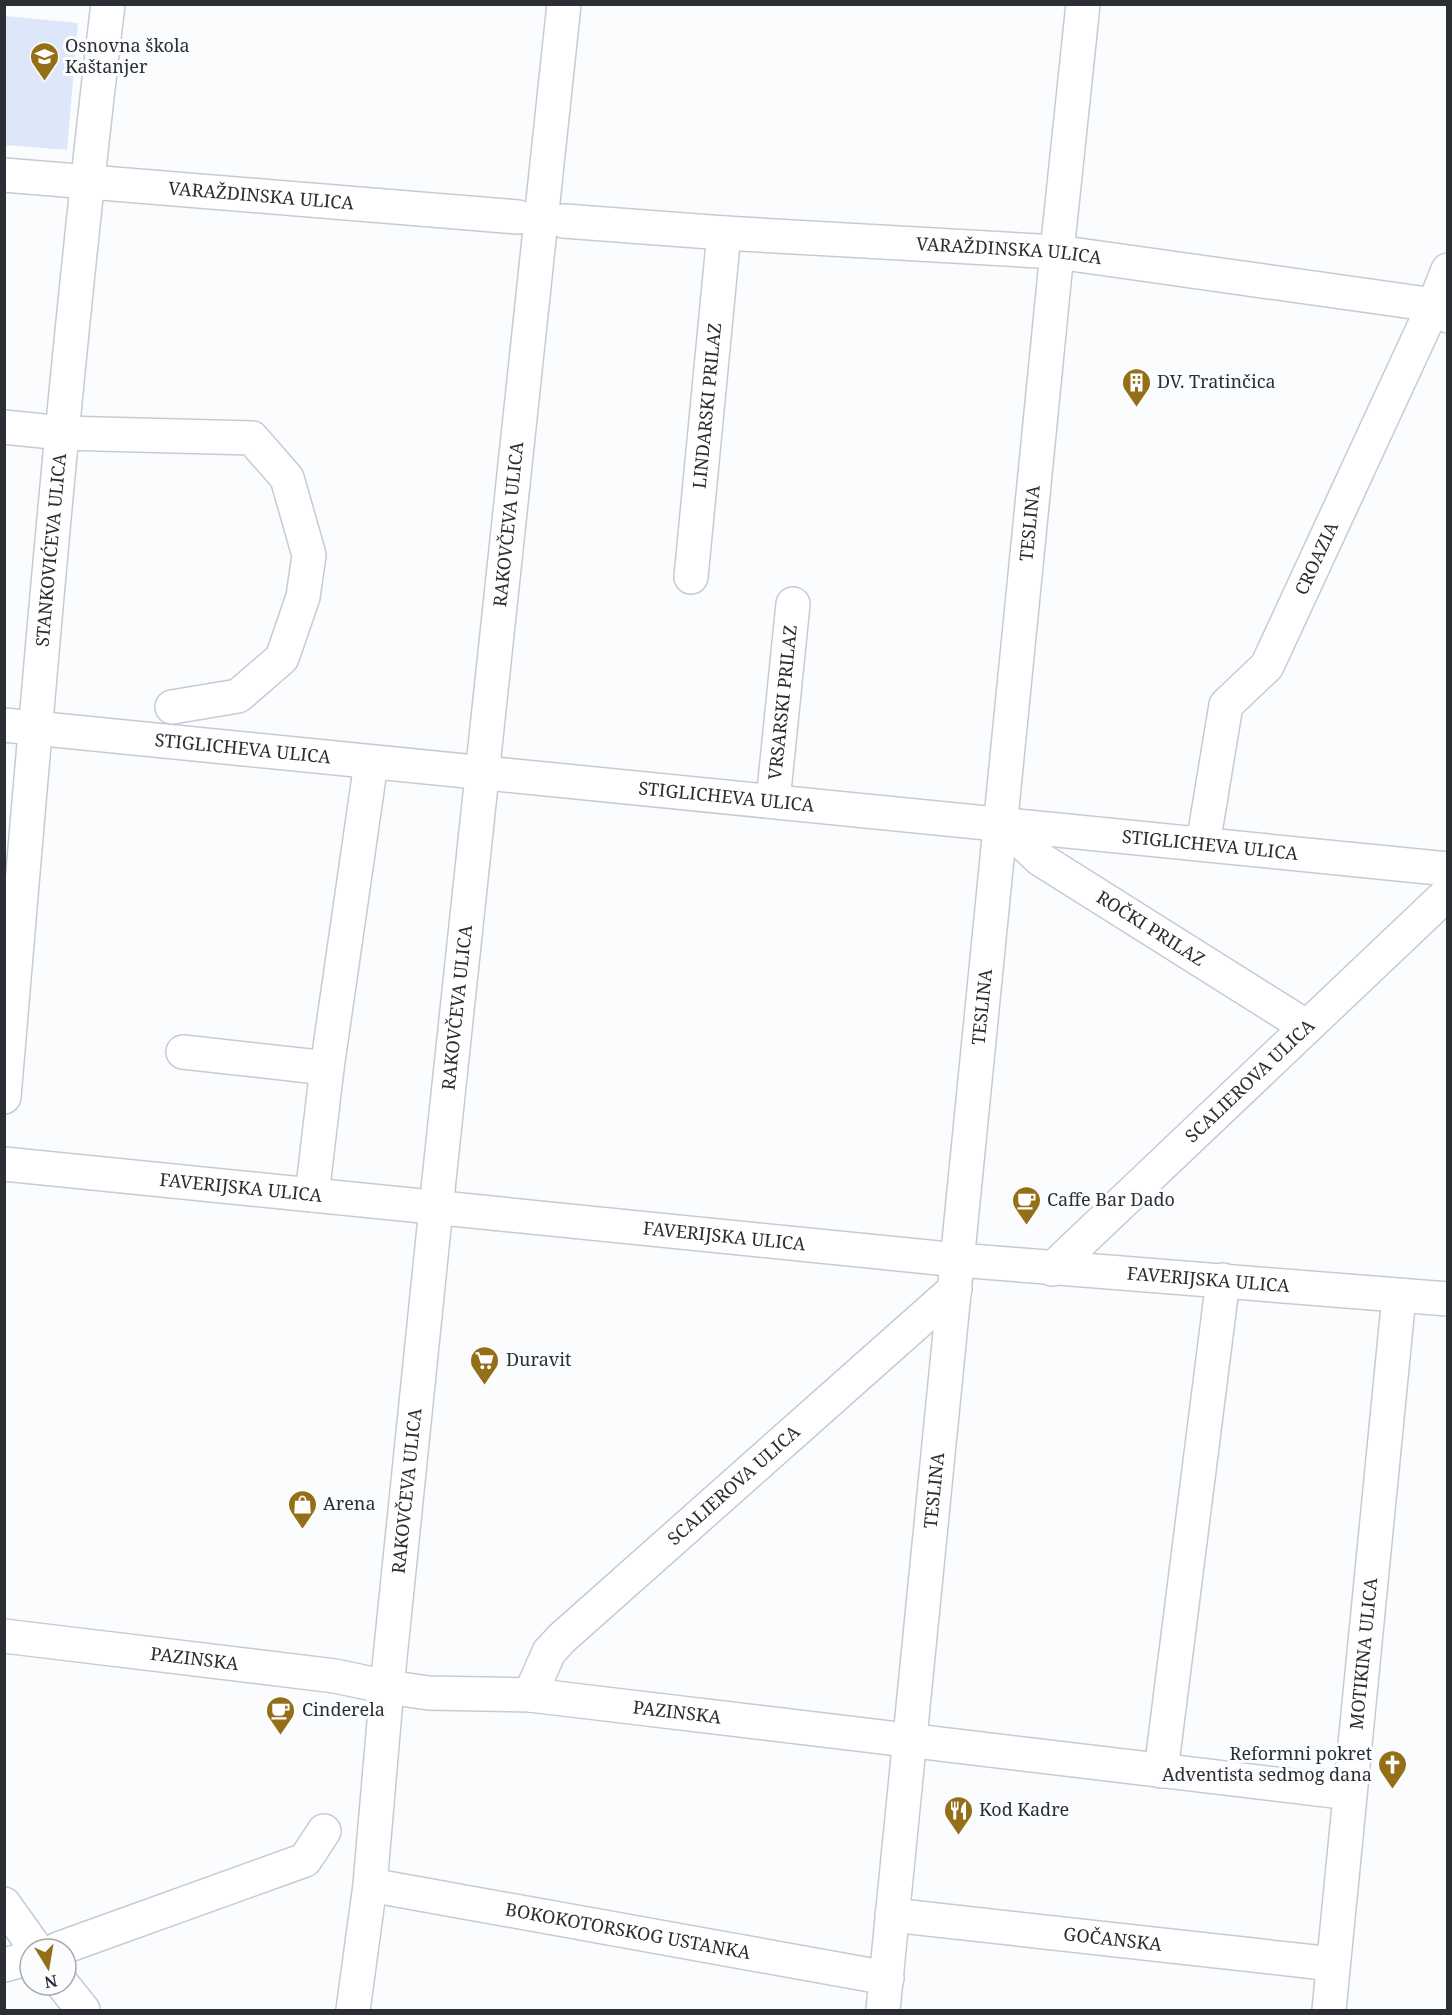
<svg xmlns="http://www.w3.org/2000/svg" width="1452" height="2015" viewBox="0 0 1452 2015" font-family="'Noto Serif',serif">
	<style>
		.green { fill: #dee7f9 }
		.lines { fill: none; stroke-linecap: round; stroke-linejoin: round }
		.minor-casing { stroke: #c5cbd6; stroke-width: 36 }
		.major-casing { stroke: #c5cbd6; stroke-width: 36 }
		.minor { stroke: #fff; stroke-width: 33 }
		.major { stroke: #fff; stroke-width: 33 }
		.labels { text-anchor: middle; stroke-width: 6; stroke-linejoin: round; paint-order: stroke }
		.poi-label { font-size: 18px; fill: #2b2e32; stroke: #fafcfe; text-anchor: start }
		.street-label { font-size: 18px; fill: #2b2e32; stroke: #fafcfe }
	</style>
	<rect width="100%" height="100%" fill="#fafcfe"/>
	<path class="green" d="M5,16L78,23L67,150L5,145Z"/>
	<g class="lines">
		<defs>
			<g id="minor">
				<path id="s1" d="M4,175L518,217"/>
				<path id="s2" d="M564,221L724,233L1057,252L1434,305L1448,316"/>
				<path d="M4,427L62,433L252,438L287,478L309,555L303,597L282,658L238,696L172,707"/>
				<path id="s3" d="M691,577L724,233"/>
				<path id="s4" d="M4,725L1448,869"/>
				<path id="s5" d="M773,801L793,604"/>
				<path id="s6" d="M1002,823L1040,859L1307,1027"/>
				<path id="s7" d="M1203,844L1226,705L1267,666L1434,305L1448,270"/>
				<path d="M183,1052L327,1068"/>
				<path id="s8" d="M4,1164L958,1260L1448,1299"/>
				<path d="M312,1195L327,1068L371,763"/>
				<path id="s9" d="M1052,1269L1448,893"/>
				<path id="s10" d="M4,1636L335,1676L387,1687L429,1693L530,1695L1350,1793"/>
				<path id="s11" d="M530,1695L549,1652L562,1638L955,1289"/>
				<path d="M1161,1771L1223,1280"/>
				<path id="s12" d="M370,1885L887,1978"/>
				<path id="s13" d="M892,1915L1333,1964"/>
				<path d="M58,1949L305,1860L324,1831"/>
				<path d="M4,1965L30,1958"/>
				<path id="s14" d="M883,2010L1057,252L1083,4"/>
				<path id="s15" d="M1329,2010L1399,1296"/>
			</g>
			<g id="major">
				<path id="s16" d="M4,1097C35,732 64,368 108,4"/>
				<path d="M4,1904L36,1949"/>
				<path d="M63,1985L83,2010"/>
				<path id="s17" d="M353,2010L370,1885L387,1687L436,1208L564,4"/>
			</g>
		</defs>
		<use href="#minor" class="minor-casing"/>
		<use href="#major" class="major-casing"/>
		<use href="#minor" class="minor"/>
		<use href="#major" class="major"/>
	</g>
	<defs>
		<symbol id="school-pin" viewBox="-11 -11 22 30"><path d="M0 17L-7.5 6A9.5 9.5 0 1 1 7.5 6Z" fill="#946f18" stroke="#fafcfe"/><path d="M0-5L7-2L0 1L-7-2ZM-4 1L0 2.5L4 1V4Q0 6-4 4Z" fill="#fff"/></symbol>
		<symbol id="building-pin" viewBox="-11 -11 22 30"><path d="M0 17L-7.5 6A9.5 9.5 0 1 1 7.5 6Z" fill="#946f18" stroke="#fafcfe"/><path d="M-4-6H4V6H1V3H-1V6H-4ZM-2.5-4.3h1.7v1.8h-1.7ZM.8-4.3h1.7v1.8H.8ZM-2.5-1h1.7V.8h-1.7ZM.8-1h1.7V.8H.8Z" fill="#fff"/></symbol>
		<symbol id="cafe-pin" viewBox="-11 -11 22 30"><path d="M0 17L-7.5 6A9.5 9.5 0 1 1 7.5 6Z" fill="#946f18" stroke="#fafcfe"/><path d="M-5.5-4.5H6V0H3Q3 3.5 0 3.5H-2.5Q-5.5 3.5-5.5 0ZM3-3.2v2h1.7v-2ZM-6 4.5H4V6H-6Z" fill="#fff"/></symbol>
		<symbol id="supermarket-pin" viewBox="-11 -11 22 30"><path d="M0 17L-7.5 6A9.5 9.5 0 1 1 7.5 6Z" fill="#946f18" stroke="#fafcfe"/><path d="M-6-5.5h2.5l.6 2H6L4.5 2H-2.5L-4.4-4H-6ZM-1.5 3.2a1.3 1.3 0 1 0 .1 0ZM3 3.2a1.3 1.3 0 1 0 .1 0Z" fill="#fff"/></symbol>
		<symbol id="shop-pin" viewBox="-11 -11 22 30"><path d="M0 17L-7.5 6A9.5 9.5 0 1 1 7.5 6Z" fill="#946f18" stroke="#fafcfe"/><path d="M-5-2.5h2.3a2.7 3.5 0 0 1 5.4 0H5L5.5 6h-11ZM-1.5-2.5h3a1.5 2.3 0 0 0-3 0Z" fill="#fff"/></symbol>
		<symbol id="church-pin" viewBox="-11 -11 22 30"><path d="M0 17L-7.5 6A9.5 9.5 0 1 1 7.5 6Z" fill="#946f18" stroke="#fafcfe"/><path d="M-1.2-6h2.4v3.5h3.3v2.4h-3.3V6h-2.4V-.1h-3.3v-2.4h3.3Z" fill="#fff"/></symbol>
		<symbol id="restaurant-pin" viewBox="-11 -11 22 30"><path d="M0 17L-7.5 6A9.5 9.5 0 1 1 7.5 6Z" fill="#946f18" stroke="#fafcfe"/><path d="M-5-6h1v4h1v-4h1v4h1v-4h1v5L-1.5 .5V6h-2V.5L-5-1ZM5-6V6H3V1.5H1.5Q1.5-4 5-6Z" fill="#fff"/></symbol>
	</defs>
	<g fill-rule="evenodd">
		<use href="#school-pin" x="28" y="40" width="33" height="45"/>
		<use href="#building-pin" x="1120" y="366" width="33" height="45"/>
		<use href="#cafe-pin" x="1010" y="1184" width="33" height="45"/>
		<use href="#supermarket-pin" x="468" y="1344" width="33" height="45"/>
		<use href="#shop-pin" x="286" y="1488" width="33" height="45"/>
		<use href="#cafe-pin" x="264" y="1694" width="33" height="45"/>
		<use href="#church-pin" x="1376" y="1748" width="33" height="45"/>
		<use href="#restaurant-pin" x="942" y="1794" width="33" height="45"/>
	</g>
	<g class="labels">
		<g class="poi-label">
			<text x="65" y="52">Osnovna škola<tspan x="65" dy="21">Kaštanjer</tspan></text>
			<text x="1157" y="388">DV. Tratinčica</text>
			<text x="1047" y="1206">Caffe Bar Dado</text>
			<text x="506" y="1366">Duravit</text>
			<text x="323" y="1510">Arena</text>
			<text x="302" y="1716">Cinderela</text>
			<text x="1372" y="1760" text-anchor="end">Reformni pokret<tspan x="1372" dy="21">Adventista sedmog dana</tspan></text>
			<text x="979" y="1816">Kod Kadre</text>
		</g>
		<g class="street-label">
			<text dy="6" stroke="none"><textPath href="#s1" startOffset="258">VARAŽDINSKA ULICA</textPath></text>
			<text dy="6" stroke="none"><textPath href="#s2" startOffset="446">VARAŽDINSKA ULICA</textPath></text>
			<text dy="6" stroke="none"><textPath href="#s3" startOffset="172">LINDARSKI PRILAZ</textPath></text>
			<text dy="6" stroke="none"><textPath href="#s17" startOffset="1494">RAKOVČEVA ULICA</textPath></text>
			<text dy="6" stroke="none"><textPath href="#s14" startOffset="1494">TESLINA</textPath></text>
			<text dy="6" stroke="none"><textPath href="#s16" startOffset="549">STANKOVIĆEVA ULICA</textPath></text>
			<text dy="6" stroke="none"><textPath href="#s7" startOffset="316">CROAZIA</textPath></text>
			<text dy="6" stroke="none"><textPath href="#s5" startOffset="99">VRSARSKI PRILAZ</textPath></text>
			<text dy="6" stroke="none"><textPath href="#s4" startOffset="240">STIGLICHEVA ULICA</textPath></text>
			<text dy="6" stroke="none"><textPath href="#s4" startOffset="726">STIGLICHEVA ULICA</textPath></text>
			<text dy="6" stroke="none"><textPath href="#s4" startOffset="1212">STIGLICHEVA ULICA</textPath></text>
			<text dy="6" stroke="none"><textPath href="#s6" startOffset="183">ROČKI PRILAZ</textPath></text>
			<text dy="6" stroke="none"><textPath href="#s17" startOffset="1008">RAKOVČEVA ULICA</textPath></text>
			<text dy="6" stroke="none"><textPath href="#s14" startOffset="1008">TESLINA</textPath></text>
			<text dy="6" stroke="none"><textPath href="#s9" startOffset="273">SCALIEROVA ULICA</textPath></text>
			<text dy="6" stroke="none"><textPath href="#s8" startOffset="238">FAVERIJSKA ULICA</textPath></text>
			<text dy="6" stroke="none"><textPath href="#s8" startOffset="724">FAVERIJSKA ULICA</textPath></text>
			<text dy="6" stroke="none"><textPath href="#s8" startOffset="1210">FAVERIJSKA ULICA</textPath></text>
			<text dy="6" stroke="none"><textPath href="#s11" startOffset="296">SCALIEROVA ULICA</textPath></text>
			<text dy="6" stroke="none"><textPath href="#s17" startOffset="522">RAKOVČEVA ULICA</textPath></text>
			<text dy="6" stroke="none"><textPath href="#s14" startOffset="522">TESLINA</textPath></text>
			<text dy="6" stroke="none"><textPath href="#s15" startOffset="358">MOTIKINA ULICA</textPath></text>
			<text dy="6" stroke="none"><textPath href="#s10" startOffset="192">PAZINSKA</textPath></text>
			<text dy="6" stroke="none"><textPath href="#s10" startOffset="678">PAZINSKA</textPath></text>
			<text dy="6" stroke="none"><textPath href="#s12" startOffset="262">BOKOKOTORSKOG USTANKA</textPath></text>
			<text dy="6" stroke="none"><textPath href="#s13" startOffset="222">GOČANSKA</textPath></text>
		</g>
	</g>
	<rect width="1452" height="2015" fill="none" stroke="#2b2e32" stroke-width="12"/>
	<g transform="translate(48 1967) rotate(169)"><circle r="28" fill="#fafcfe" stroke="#a7aaac" stroke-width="1.5"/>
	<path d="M0-4.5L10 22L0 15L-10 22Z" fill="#946f18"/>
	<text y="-9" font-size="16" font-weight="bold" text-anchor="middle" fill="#2b2e32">N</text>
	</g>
</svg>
